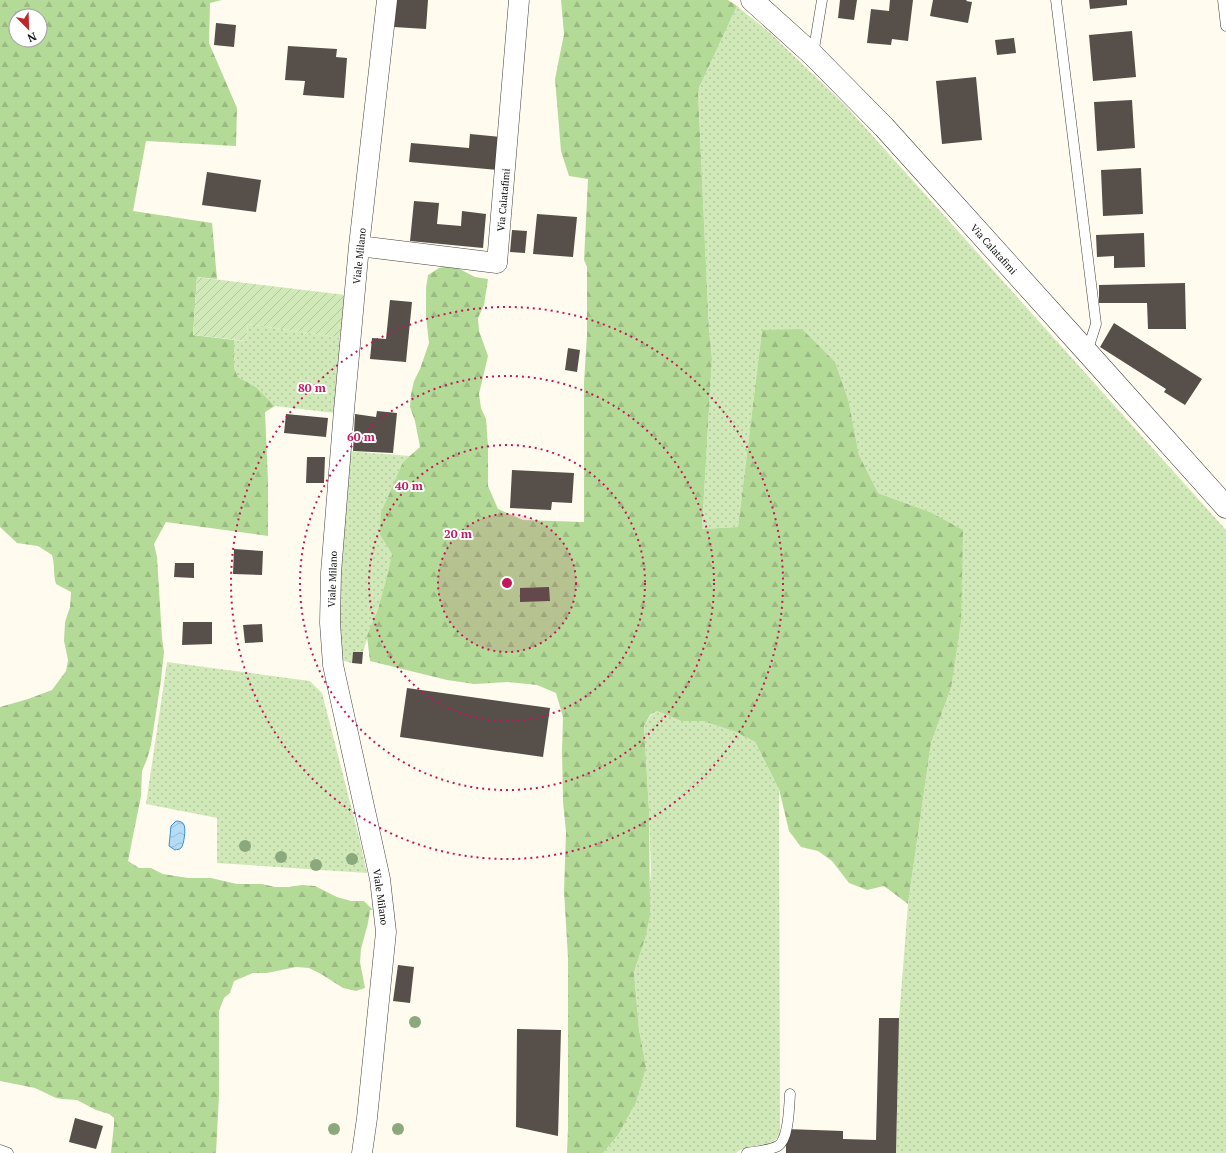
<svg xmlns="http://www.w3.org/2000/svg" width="1226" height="1153" viewBox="0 0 1226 1153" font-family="'PT Serif',serif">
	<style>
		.grass { fill: url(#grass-dots) }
		.forest { fill: url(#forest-firs); fill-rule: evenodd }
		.garden { fill: url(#garden-furrows) }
		.water { fill: url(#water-waves); stroke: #3b90cc }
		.building { fill: #564f4a }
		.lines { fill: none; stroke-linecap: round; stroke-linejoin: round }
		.service-casing { stroke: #414141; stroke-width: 11 }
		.minor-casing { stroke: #414141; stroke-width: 21 }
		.tertiary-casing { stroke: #414141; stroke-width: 23 }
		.service { stroke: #fff; stroke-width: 10 }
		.minor { stroke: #fff; stroke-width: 20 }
		.tertiary { stroke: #fff; stroke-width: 22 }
		.tree { fill: #8ba97c }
		.ring { fill: none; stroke: #c2185b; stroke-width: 2; stroke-dasharray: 2 4 }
		.labels { text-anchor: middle; stroke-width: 4; stroke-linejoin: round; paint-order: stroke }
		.street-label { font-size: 10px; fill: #0e0e0e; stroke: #fff }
		.centre { fill: #c2185b; stroke: #fff; stroke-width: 2 }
		.ring-label { font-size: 12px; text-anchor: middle; font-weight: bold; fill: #c2185b; stroke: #fff; stroke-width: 4; stroke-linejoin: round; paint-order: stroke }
	</style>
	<defs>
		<pattern id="grass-dots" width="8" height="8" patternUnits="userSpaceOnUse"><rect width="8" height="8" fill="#d1e9b8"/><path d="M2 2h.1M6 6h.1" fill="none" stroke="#b2c79d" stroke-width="1.8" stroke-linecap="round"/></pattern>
		<pattern id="forest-firs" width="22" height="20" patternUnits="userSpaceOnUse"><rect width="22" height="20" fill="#b4da98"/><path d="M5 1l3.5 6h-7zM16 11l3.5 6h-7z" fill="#9aba82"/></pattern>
		<pattern id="garden-furrows" width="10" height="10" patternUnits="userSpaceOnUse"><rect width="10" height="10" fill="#d1e9b8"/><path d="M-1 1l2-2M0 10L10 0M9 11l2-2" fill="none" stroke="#b2c79d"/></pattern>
		<pattern id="water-waves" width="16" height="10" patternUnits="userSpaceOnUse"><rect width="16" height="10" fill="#b4dcf6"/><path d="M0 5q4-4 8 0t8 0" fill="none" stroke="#9abcd2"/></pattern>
	</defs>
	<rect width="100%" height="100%" fill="#fffcef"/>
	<path class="grass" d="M737,6L769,32L845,105L1226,530V1153H896L899,1018L908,904L931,743L951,688L930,512L878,493L859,455L849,403L762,330L738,527L702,529L712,358L709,331L698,90Z
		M248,324L342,338L335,413L275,406L256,387L238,377L234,368V340L246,341Z
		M346,451L410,456L403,462L394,485L380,535L392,554C388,572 384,591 378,608C373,623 367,637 363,652H353L352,663L344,661L341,658L338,631Z
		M167,662L310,681L322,693L359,837L367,873L217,863V818L146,804Z
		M657,711L681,721H703L736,732L755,742L779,789L780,1134C772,1150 749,1142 736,1153H603L618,1135L646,1067L639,1029L634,972L645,939L651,871L649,810L644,726L650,716Z"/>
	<path class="forest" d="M0,0H222L210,3L209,43L237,108L236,146L146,141L133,211L212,223L217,279L197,277L193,335L234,340V368L238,377L256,387L275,406L265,412L268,481V536L166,522L154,544L157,557L162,638L164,652L161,680L151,745L147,759L142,771L141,796L128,861L139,868H151L163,874L188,878H211L237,884H262L275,887H289L302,885L315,886L337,897L351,901H364L373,910H370L368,923L361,949L360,962L365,988L356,991L343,988L321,974L309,968L296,967L267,973H253L234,981L230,993L224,998L219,1011V1095L216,1153H111L114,1124V1118L109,1114L96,1110L77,1100L63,1099L56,1098L35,1088L0,1081V707L28,699L52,690L66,671L68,660L64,641L65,622L70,607L71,592L56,584C53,574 55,565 52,555L38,546L17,543L0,527ZM16,16H40V40H16Z
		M561,0H728L737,6L698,90L709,331L712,358L702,529L738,527L762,330L802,329L835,362L849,403L859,455L878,493L930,512L963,530L961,621L951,688L931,743L908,904L884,886L867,890L849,883L832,861L818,851L801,847L789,831L779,789L755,742L736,732L703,721H681L657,711L650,715L644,726L649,810L650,915L645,939L634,972L639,1029L646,1067L636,1102L618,1135L603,1153H567L568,1128V958L564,891L566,832L563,802L562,751L563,717L556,693L537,685L508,682L474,684L447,680L370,661L367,636L378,609L386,580L392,554L380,535L381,513L403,462L420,447L415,421L410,407L411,394L414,381L420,369L429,343L426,316V288L428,275L439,268L452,265L475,277L488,279L484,305L478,318L479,331L488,356L479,394L481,408L486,419L488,447V486L498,509L523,520L584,522V382L587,335V267L584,260L588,179L569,176L561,151L555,79L564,34Z"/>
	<path class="garden" d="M197,277L346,295L342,338L248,324L246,341L193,335Z"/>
	<path class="water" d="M176,821C180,821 183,822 184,825C186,829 184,845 181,848C179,850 177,849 175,850L169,846L171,826Z"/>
	<path class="building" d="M396,0H428L426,29L394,27Z
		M840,0H857L854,20L838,18Z
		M890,0H913L908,41L892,39L891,45L867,43L871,9L889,11Z
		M933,0H967L966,1L972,2L968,23L930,16Z
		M1089,0H1127V5L1090,9Z
		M216,23L236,25L234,47L214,45Z
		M1132,31L1136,77L1093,81L1089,35Z
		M1014,38L1016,53L997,55L995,40Z
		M288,46L337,49L336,57L347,58L344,98L303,95L305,81L285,80Z
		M976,77L982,140L942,144L936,81Z
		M1132,100L1135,148L1097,151L1094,102Z
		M470,134L501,137L498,170L409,162L411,143L469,148Z
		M1141,168L1143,214L1103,216L1101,170Z
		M207,172L261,180L256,212L202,205Z
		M414,201L439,203L437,224L461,226L462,211L486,214L483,248L410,241Z
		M537,214L577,217L573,257L533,254Z
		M512,230L527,231L525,253L510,252Z
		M1144,233L1145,267L1114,268V256L1097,257L1096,235Z
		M1185,283L1186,329H1148L1147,303H1099V285Z
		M390,300L412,302L406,362L370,359L372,338L386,339Z
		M1114,323L1202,379L1185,405L1164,392L1166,389L1100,347Z
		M568,348L580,350L577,372L565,370Z
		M377,411L397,413L393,453L353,451L355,414L376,417Z
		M286,414L328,418L326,437L284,433Z
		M307,457H325L324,483H306Z
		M512,470L574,473L572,503L552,502L551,510L510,508Z
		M234,549L263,551L262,575L233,574Z
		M175,563H194V578L174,577Z
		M549,587L550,601L520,602V588Z
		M183,622H212V644L182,645Z
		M262,624L263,642L245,643L243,625Z
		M353,652H363L362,664L352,663Z
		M407,688L550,708L543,757L400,737Z
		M398,965L414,967L410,1003L393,1001Z
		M879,1018H899L896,1153H786V1129L843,1131V1139L876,1140Z
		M517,1029L561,1030L558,1136L516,1127Z
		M75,1118L103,1126L96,1149L69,1142Z"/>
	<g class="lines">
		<defs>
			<path id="service" d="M1056,0L1096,324L1087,352
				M1223,0L1226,26
				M813,55L822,0
				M0,1150L8,1153
				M747,1153C757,1151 768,1151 778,1146C789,1139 789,1107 790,1094"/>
			<path id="minor" d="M359,246L497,263L519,0
				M362,1153L367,1118L386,932L380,879L333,665L330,623L331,573L344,410L359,246L387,0"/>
			<path id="tertiary" d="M752,0L813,55L884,127L1087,352L1226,507"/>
		</defs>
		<use href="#service" class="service-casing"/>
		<use href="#minor" class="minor-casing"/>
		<use href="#tertiary" class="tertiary-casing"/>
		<use href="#service" class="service"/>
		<use href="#minor" class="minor"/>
		<use href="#tertiary" class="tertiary"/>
	</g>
	<g class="tree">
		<circle cx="245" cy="846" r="6"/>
		<circle cx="281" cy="857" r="6"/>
		<circle cx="352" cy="859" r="6"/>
		<circle cx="316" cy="865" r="6"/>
		<circle cx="415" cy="1022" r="6"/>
		<circle cx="334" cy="1129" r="6"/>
		<circle cx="398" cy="1129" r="6"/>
	</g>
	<circle cx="507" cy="583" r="69" fill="#c2185b" fill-opacity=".12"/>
	<g class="ring">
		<circle cx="507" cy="583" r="69"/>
		<circle cx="507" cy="583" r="138"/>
		<circle cx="507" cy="583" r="207"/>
		<circle cx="507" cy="583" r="276"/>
	</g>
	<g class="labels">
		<g class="street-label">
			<text transform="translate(503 200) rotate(-85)" y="4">Via Calatafimi</text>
			<text transform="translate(994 249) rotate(48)" y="4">Via Calatafimi</text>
			<text transform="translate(359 256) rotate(-84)" y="4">Viale Milano</text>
			<text transform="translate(332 579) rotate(-88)" y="4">Viale Milano</text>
			<text transform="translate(381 897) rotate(82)" y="4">Viale Milano</text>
		</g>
	</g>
	<circle cx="507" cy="583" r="6" class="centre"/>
	<g class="ring-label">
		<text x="312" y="392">80 m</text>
		<text x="361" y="441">60 m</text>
		<text x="409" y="490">40 m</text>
		<text x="458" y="538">20 m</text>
	</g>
	<g transform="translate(28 28) rotate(157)"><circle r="19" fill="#ffffff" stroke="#9f9f9f"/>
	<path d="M0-3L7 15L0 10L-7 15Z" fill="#bd272b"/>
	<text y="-6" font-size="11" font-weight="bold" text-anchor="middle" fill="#0e0e0e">N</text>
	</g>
</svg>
